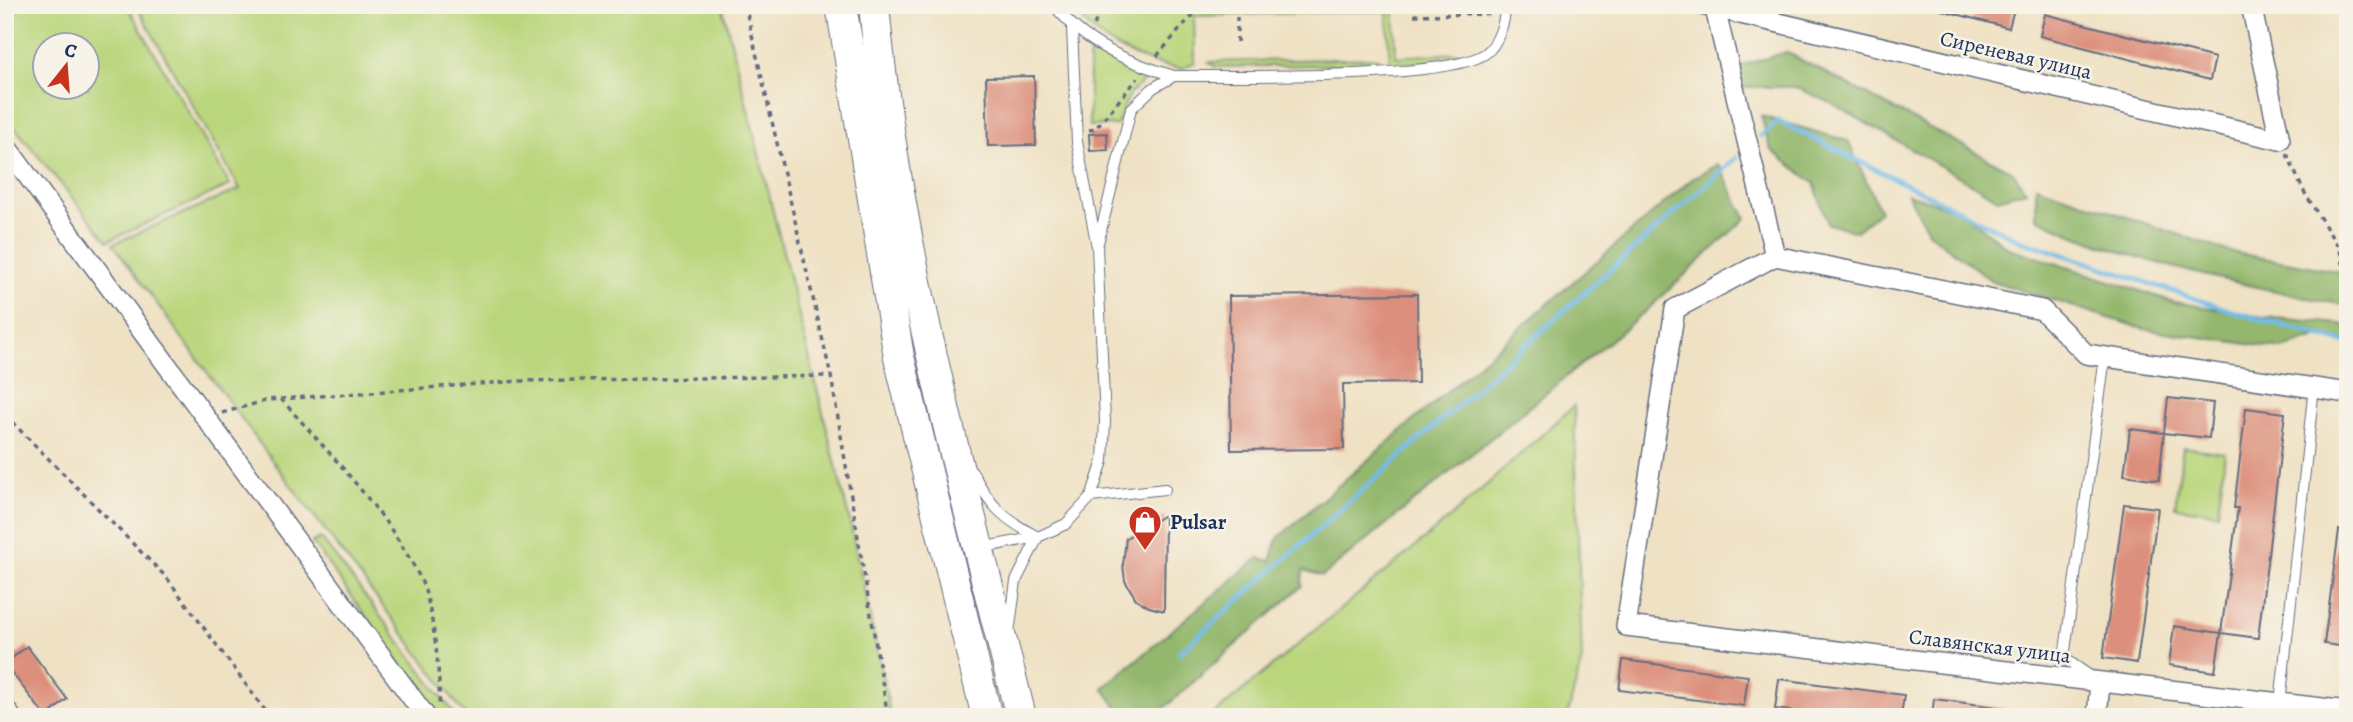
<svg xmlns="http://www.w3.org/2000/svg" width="2353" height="722" viewBox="0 0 2353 722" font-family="Alegreya,serif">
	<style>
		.green { fill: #bad67c; stroke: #6a826d; stroke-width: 2; fill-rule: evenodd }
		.forest { fill: #93b76c; stroke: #577365; stroke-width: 2 }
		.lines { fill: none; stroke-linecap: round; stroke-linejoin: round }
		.stream { stroke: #72bcea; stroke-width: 5 }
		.building { fill: #dc8f7b }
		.service-casing { stroke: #656d81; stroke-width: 12 }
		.minor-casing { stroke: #656d81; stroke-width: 22 }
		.primary-casing { stroke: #656d81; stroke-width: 32 }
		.path { stroke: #656d81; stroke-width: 3.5; stroke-dasharray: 5 5; stroke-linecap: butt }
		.service { stroke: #fff; stroke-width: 10 }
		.minor { stroke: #fff; stroke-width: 19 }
		.primary { stroke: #fff; stroke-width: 30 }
		.labels { text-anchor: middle; stroke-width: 5; stroke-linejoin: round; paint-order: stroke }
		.street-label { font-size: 21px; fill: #1b2f5e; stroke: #f7f3e8 }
		.poi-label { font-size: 21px; font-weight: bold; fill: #1b2f5e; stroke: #f7f3e8; text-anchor: start }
	</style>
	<rect width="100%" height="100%" fill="#f7f3e8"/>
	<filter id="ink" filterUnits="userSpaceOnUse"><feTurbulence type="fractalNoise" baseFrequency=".0143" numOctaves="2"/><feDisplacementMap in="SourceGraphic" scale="14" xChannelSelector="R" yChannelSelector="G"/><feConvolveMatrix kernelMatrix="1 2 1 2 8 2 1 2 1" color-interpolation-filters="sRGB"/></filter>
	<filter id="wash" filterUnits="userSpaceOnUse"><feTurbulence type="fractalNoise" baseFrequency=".00686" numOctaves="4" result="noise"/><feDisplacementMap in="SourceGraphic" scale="28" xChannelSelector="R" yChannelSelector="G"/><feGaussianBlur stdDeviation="1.57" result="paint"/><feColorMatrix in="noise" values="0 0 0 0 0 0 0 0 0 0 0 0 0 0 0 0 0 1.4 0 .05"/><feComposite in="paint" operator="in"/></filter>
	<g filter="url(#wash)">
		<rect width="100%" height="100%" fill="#efe1c3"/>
		<path class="green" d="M5,5H127L230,185L108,241L5,116ZM46,46H88V88H46Z
			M136,5H722L849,518L891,717H467L274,463L113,244L240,189Z
			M1073,5H1394L1396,57L1458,53L1461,56L1453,60L1390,64L1387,11L1194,16L1195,62L1182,69C1140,62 1094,44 1073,5Z
			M1096,53L1146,78L1129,95L1117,125L1089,126V62L1090,55Z
			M1378,58L1374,64L1215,67L1209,62Z
			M1574,406L1582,660L1567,717H1211L1452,516Z
			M2183,447L2225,453L2218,513L2175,507Z
			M321,538L457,717H439L312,542Z"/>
		<path class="forest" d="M1786,52L2013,172L2026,191L1998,199L1829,102L1795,87H1743L1737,67Z
			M1761,116L1848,141L1880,211L1856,231L1828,224L1814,183L1771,150Z
			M1718,164L1746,218L1645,312L1323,576L1303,570L1302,586L1154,717H1124L1103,688L1258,558L1271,561L1278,538L1692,179Z
			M2036,186L2230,252L2348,273V306C2241,284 2135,265 2036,218Z
			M1908,194L1961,211L2006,247L2174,302L2263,317L2341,324L2348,327V343L2321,335L2283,349L2144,329L1992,281L1929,233Z"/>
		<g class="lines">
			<path class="stream" d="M1761,136L1778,121L2017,239L2238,313L2348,343
				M1179,653L1736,158"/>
		</g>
		<g id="blocks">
			<path class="building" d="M1942,5H2015L2009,28L1941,10Z
				M2045,14L2215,58L2210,80L2040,36Z
				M1034,76L1036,145L988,146L986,77Z
				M1107,133L1108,150L1090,151L1089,134Z
				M1417,294L1418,383L1343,384L1344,449L1231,450L1229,296Z
				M2168,398L2213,403L2209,438L2164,433Z
				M2246,408L2285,413L2258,638L2221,633L2238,508H2234Z
				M2130,429L2164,433L2159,480L2124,475Z
				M2124,504L2158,508L2137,663L2103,658Z
				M1165,515L1164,611L1149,607L1136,599L1125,581L1123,565L1126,538Z
				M2339,530L2348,531V647L2324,644Z
				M2174,626L2221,633L2215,672L2169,665Z
				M27,646L67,699L46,717L5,664Z
				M1623,660L1748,676L1744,706L1619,690Z
				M1779,679L1904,695L1901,717H1834L1775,709Z
				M1934,699L2006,708L2005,717H1932Z"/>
		</g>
	</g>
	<g filter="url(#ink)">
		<use href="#blocks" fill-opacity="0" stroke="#656d81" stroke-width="2"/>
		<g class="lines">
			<defs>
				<path id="service" d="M1054,5C1084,44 1128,62 1174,76
					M1072,28L1077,142L1097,247L1131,109L1153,88L1174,76C1231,75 1449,81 1486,53C1498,44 1506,20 1505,5
					M972,471C990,506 1003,519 1038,537L1016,581L1010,626
					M1091,497L1165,489
					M980,548L1038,537L1066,524L1091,497L1103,461L1105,421L1097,247
					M2090,676L2064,658L2105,357
					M2280,704L2314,387"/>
				<path id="minor" d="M1702,5L2280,140L2251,5
					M1715,9L1775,256
					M5,145L426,717
					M2348,393L2086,354L2042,310L1775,256L1675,309L1626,626L2348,711
					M5,708L11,717
					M2097,717L2100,682"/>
				<path id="primary" d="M841,5L899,357L987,717
					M874,5C895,245 963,484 1021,717"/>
			</defs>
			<use href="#service" class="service-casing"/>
			<use href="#minor" class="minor-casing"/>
			<use href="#primary" class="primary-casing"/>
			<path class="path" d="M745,5L831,376L888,717
				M1272,5L1283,14
				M1414,5V15L1493,14
				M2334,5L2348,13
				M1094,25L1103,5
				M1237,42V5
				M1157,56L1188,20L1205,5
				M1089,130L1095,129L1138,78
				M2287,154L2303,190L2340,250L2348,284
				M281,399C329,453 389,514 421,580C433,606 441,678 439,706
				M222,413L268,400L518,381L831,376
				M5,415L167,578L270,717"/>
			<use href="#service" class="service"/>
			<use href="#minor" class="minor"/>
			<use href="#primary" class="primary"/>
		</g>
	</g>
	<defs>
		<symbol id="shop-pin" viewBox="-11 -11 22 30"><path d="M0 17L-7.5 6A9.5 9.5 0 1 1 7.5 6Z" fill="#c8321e" stroke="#f7f3e8"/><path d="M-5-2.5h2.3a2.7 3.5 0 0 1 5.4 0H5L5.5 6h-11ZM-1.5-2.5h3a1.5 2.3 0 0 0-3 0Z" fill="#fff"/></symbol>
	</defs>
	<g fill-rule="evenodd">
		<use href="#shop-pin" x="1126" y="503" width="38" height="52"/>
	</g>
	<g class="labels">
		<g class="street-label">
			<text transform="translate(2016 55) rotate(13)" y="7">Сиреневая улица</text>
			<text transform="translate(1990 646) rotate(7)" y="7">Славянская улица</text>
		</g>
		<g class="poi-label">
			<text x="1170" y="529">Pulsar</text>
		</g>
	</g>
	<rect width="2353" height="722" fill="none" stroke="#f7f3e8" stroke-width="28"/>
	<g transform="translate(66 66) rotate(17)"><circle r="33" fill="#f7f3e8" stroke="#9fa5b1" stroke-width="2"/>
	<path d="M0-5L12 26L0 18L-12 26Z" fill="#c8321e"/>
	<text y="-10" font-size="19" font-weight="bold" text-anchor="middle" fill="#1b2f5e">С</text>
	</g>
</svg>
